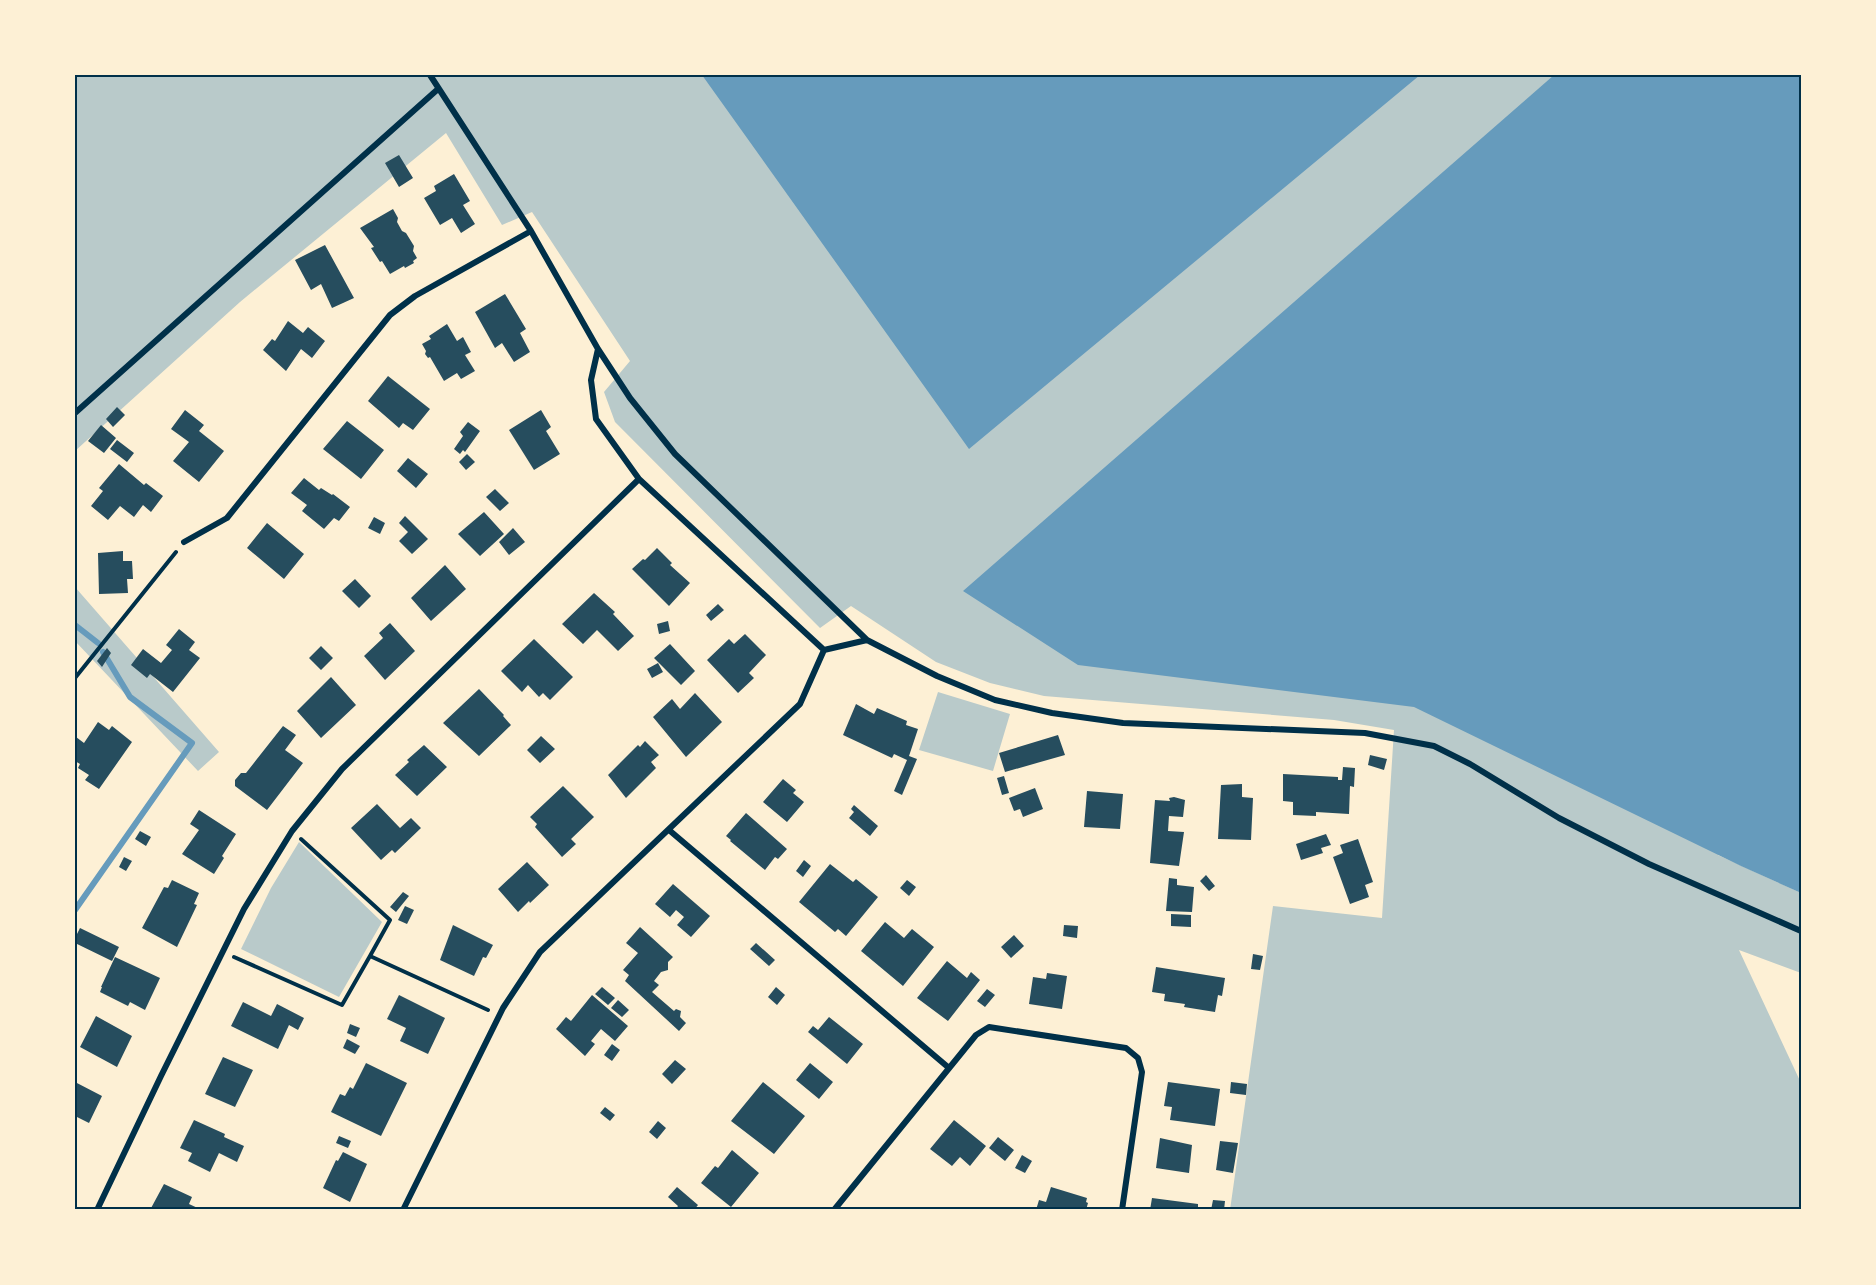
<svg xmlns="http://www.w3.org/2000/svg" width="1876" height="1285" viewBox="0 0 1876 1285" font-family="'Sofia Sans Condensed',sans-serif">
	<style>
		.green { fill: #b9caca }
		.water { fill: #669bbc }
		.lines { fill: none; stroke-linecap: round; stroke-linejoin: round }
		.stream { stroke: #669bbc; stroke-width: 6 }
		.building { fill: #264d5e }
		.path { stroke: #003049; stroke-width: 4 }
		.minor { stroke: #003049; stroke-width: 6 }
		.neatline { fill: none; stroke: #003049; stroke-width: 2 }
	</style>
	<rect width="100%" height="100%" fill="#fdf0d5"/>
	<path class="green" d="M75,75H1801L1718,855L1801,893V973L1739,950L1801,1083V1210H1230L1273,906L1382,918L1394,730L1334,720L1044,696L990,683L936,662L851,606L820,628L615,422L604,392L630,361L532,212L502,225L446,133L240,302L75,451Z
		M75,587L219,752L198,771L75,641Z
		M938,692L1010,714L993,771L919,750Z
		M299,842L382,922L339,997L241,949L271,888Z"/>
	<path class="water" d="M702,75H1420L969,449Z
		M1554,75H1801V893L1741,866L1414,707L1078,665L963,591Z"/>
	<g class="lines">
		<path class="stream" d="M75,625L98,643
			M75,910L192,743L130,697L103,652"/>
	</g>
	<path class="building" d="M399,155L413,178L399,187L385,163Z
		M454,174L470,201L463,205L475,224L461,233L452,218L440,225L424,198L436,191L434,186Z
		M393,209L398,218L397,222L402,231L406,233L414,246L413,251L417,258L413,261L414,263L405,268L404,266L390,274L382,261L380,262L371,248L374,247L360,228Z
		M325,245L354,298L332,308L321,284L311,290L295,260Z
		M505,294L526,329L520,333L530,352L514,362L502,343L495,348L475,312Z
		M288,321L303,333L308,327L325,341L312,358L301,349L286,371L263,350L272,339L275,341Z
		M447,324L457,341L463,337L471,352L465,355L475,371L461,379L457,373L444,381L430,357L428,358L425,354L426,351L422,344L431,339L429,336Z
		M388,376L430,409L413,430L403,423L399,428L368,401Z
		M117,407L125,415L113,427L106,419Z
		M185,410L204,425L199,431L224,451L199,482L173,461L189,442L171,429Z
		M541,410L551,427L546,431L560,454L534,470L509,430Z
		M347,421L384,450L361,479L323,449Z
		M468,422L480,431L465,452L463,450L460,454L454,449L463,436L460,432Z
		M101,425L116,438L104,453L88,441Z
		M117,440L134,453L127,462L110,449Z
		M467,454L475,462L466,470L459,462Z
		M408,458L428,474L416,488L397,471Z
		M119,464L144,485L146,483L163,496L151,512L143,505L134,517L120,506L108,520L91,506L103,491L99,488Z
		M304,478L319,490L321,488L332,495L333,494L350,507L339,521L334,518L324,529L302,511L307,505L291,493Z
		M495,489L509,503L500,511L486,497Z
		M484,512L504,534L480,556L458,534Z
		M405,516L428,539L412,554L399,541L408,532L399,523Z
		M374,517L385,523L380,534L368,528Z
		M267,523L304,554L284,579L247,548Z
		M513,528L525,542L509,555L499,542Z
		M657,548L672,563L670,565L690,583L669,606L632,569L643,559L645,560Z
		M123,551V561H132L133,579H127L128,593L99,594L98,553Z
		M445,565L466,589L431,621L411,598Z
		M355,579L371,596L359,608L342,591Z
		M594,593L615,612L613,614L634,636L618,651L597,630L583,644L562,624Z
		M718,604L724,610L711,621L706,615Z
		M668,621L670,631L659,634L657,624Z
		M390,623L415,651L385,680L364,656L383,638L379,633Z
		M179,629L195,642L189,650L200,658L173,692L150,674L147,678L131,665L143,649L161,663L172,650L166,645Z
		M745,634L766,655L749,673L754,678L738,693L707,660L729,639L734,644Z
		M534,639L573,677L550,700L543,693L539,697L528,685L522,692L501,671Z
		M670,644L695,671L681,685L654,658Z
		M321,646L333,658L321,670L309,658Z
		M107,648L111,653L102,667L97,661Z
		M658,663L663,672L652,678L647,669Z
		M331,677L356,705L321,738L297,711Z
		M479,689L504,715L503,716L511,725L479,756L443,723Z
		M695,693L722,722L686,757L653,717L672,699L680,709Z
		M856,704L874,714L877,708L907,721L906,725L918,729L909,756L917,759L902,795L894,791L907,760L894,754L892,758L843,735Z
		M98,722L109,730L112,726L132,742L99,789L85,780L89,775L78,768L80,764L75,761V739L76,737L84,743Z
		M283,726L296,735L285,750L303,763L267,810L235,786V780L241,773H246Z
		M1058,735L1065,755L1005,772L999,753Z
		M541,736L555,749L540,763L527,750Z
		M645,741L659,755L651,762L656,768L626,798L608,775L638,745L640,747Z
		M424,745L447,767L417,796L395,775L409,762L407,760Z
		M1370,755L1387,759L1384,770L1368,765Z
		M1343,767L1355,768L1354,787L1350,786L1349,814L1316,812V816L1293,815V802L1283,801V774L1338,777V780H1342Z
		M1004,776L1009,793L1002,795L997,778Z
		M783,779L796,790L793,793L804,802L787,822L763,802Z
		M1242,784V797L1253,798L1251,840L1218,839L1221,785Z
		M563,786L594,817L571,839L576,844L562,857L535,827L537,824L530,817Z
		M1035,788L1043,809L1023,817L1020,809L1014,811L1009,798Z
		M1087,791L1123,794L1120,829L1084,827Z
		M1174,797L1185,800L1183,817L1169,816L1168,831L1184,832L1179,866L1150,863L1155,800L1170,801L1169,798Z
		M377,804L400,828L411,818L421,828L395,853L392,850L381,860L351,828Z
		M854,805L878,826L870,836L849,818L854,812L851,809Z
		M199,810L236,834L222,856L224,858L214,874L182,854L199,830L190,824Z
		M746,813L787,849L778,859L775,857L765,870L730,841L731,840L726,836Z
		M140,831L151,837L146,846L135,839Z
		M1326,834L1331,845L1321,848L1323,853L1301,860L1296,844Z
		M1358,839L1373,882L1365,885L1369,897L1350,904L1333,857L1343,853L1340,845Z
		M124,857L132,861L126,871L119,867Z
		M804,860L811,866L803,877L796,871Z
		M527,862L549,885L530,903L529,901L518,912L498,889Z
		M830,864L853,882L856,879L878,897L846,936L838,929L835,932L799,902Z
		M1206,875L1215,886L1209,891L1200,881Z
		M1169,878L1177,879V885L1194,887L1192,912L1166,911Z
		M172,880L199,893L194,904L197,905L177,947L142,928L164,887L168,888Z
		M907,880L916,887L909,896L900,888Z
		M673,884L710,916L691,937L677,925L684,917L676,910L670,917L655,904Z
		M403,892L409,896L396,912L390,907Z
		M405,906L414,910L407,924L398,920Z
		M1171,914L1191,915V927L1171,926Z
		M885,922L904,938L912,929L934,947L903,986L861,951Z
		M453,925L493,945L486,958L483,957L474,976L440,960Z
		M1064,925L1078,926L1077,938L1063,936Z
		M640,927L673,957L668,962V970L661,972L654,981L659,985L652,992L674,1011L676,1009L681,1011L680,1017L686,1023L679,1031L625,981L629,975L623,970L638,953L626,943Z
		M80,928L119,947L112,961L75,943V938Z
		M1014,935L1024,946L1011,958L1001,947Z
		M756,943L775,960L769,966L750,949Z
		M1253,954L1263,956L1260,970L1251,969Z
		M115,957L160,978L145,1010L130,1002L128,1006L100,992L102,987H101Z
		M947,961L967,978L971,972L980,980L948,1021L917,998Z
		M1156,967L1225,978L1222,996L1218,995L1215,1012L1184,1007L1185,1004L1164,1001L1165,994L1152,992Z
		M1047,973L1067,976L1062,1009L1029,1004L1033,977L1046,979Z
		M602,987L615,998L608,1005L595,994Z
		M776,987L785,995L777,1005L768,997Z
		M987,989L995,995L985,1007L977,1001Z
		M399,995L445,1018L428,1054L400,1041L406,1028L387,1019Z
		M592,995L628,1026L615,1041L601,1029L591,1041L595,1044L585,1056L556,1029L566,1017L571,1021Z
		M618,1000L629,1010L622,1017L611,1008Z
		M243,1002L271,1016L277,1004L304,1018L298,1030L289,1025L278,1049L231,1026Z
		M96,1016L132,1036L117,1067L80,1047Z
		M829,1017L863,1044L847,1064L808,1032L813,1026L818,1030Z
		M350,1024L360,1028L356,1037L347,1033Z
		M347,1039L360,1046L355,1054L343,1048Z
		M612,1044L620,1050L612,1061L604,1055Z
		M223,1057L253,1070L235,1107L205,1094Z
		M675,1060L686,1069L672,1084L662,1074Z
		M366,1063L407,1083L381,1136L331,1112L340,1094L345,1096L350,1087L353,1089Z
		M810,1063L833,1082L819,1099L796,1080Z
		M75,1082L102,1096L89,1123L75,1116Z
		M763,1082L805,1116L774,1154L731,1121Z
		M1168,1082L1220,1089L1215,1126L1170,1120L1172,1107L1164,1106Z
		M1231,1082L1247,1084L1246,1095L1230,1093Z
		M605,1107L615,1115L610,1121L600,1113Z
		M194,1120L225,1134L224,1137L244,1146L237,1162L219,1153L210,1172L188,1161L192,1153L180,1148Z
		M954,1120L986,1146L970,1166L960,1157L952,1166L930,1149Z
		M658,1121L666,1128L657,1139L649,1132Z
		M339,1136L351,1141L348,1148L336,1143Z
		M998,1137L1014,1150L1005,1161L989,1148Z
		M1160,1138L1192,1145L1189,1173L1156,1168Z
		M1220,1141L1238,1143L1233,1173L1216,1170Z
		M732,1150L759,1173L731,1207L701,1183L715,1166L718,1168Z
		M343,1152L367,1164L350,1202L323,1188L336,1160L338,1161Z
		M1022,1155L1032,1161L1025,1173L1015,1168Z
		M164,1184L192,1197L189,1204L202,1210H157L153,1208L150,1210Z
		M677,1187L698,1205L694,1210H675L678,1206L668,1197Z
		M1051,1187L1087,1198L1086,1202L1088,1203L1086,1210H1036L1039,1200L1046,1202Z
		M1152,1198L1198,1204V1210H1150Z
		M1213,1200L1225,1201L1224,1210H1211Z"/>
	<g class="lines">
		<path class="path" d="M75,678L176,552
			M301,839L390,920L370,956
			M234,957L342,1005L370,956L488,1010"/>
		<path class="minor" d="M430,75L531,231L598,349L630,398L675,454L867,640L937,676L995,700L1052,713L1123,723L1365,733L1434,746L1470,764L1559,818L1649,864L1801,931
			M598,349L591,380L596,419L639,479L824,650L867,640
			M75,413L438,89
			M184,542L227,518L390,315L415,296L531,231
			M669,830L949,1068
			M97,1210L161,1076L244,909L292,831L342,769L639,479
			M403,1210L503,1008L540,952L800,704L824,650
			M834,1210L976,1035L989,1027L1126,1048L1138,1058L1142,1072L1122,1210"/>
	</g>
	<rect width="1876" height="1285" fill="none" stroke="#fdf0d5" stroke-width="153"/>
	<rect x="76" y="76" width="1724" height="1132" class="neatline"/>
</svg>
